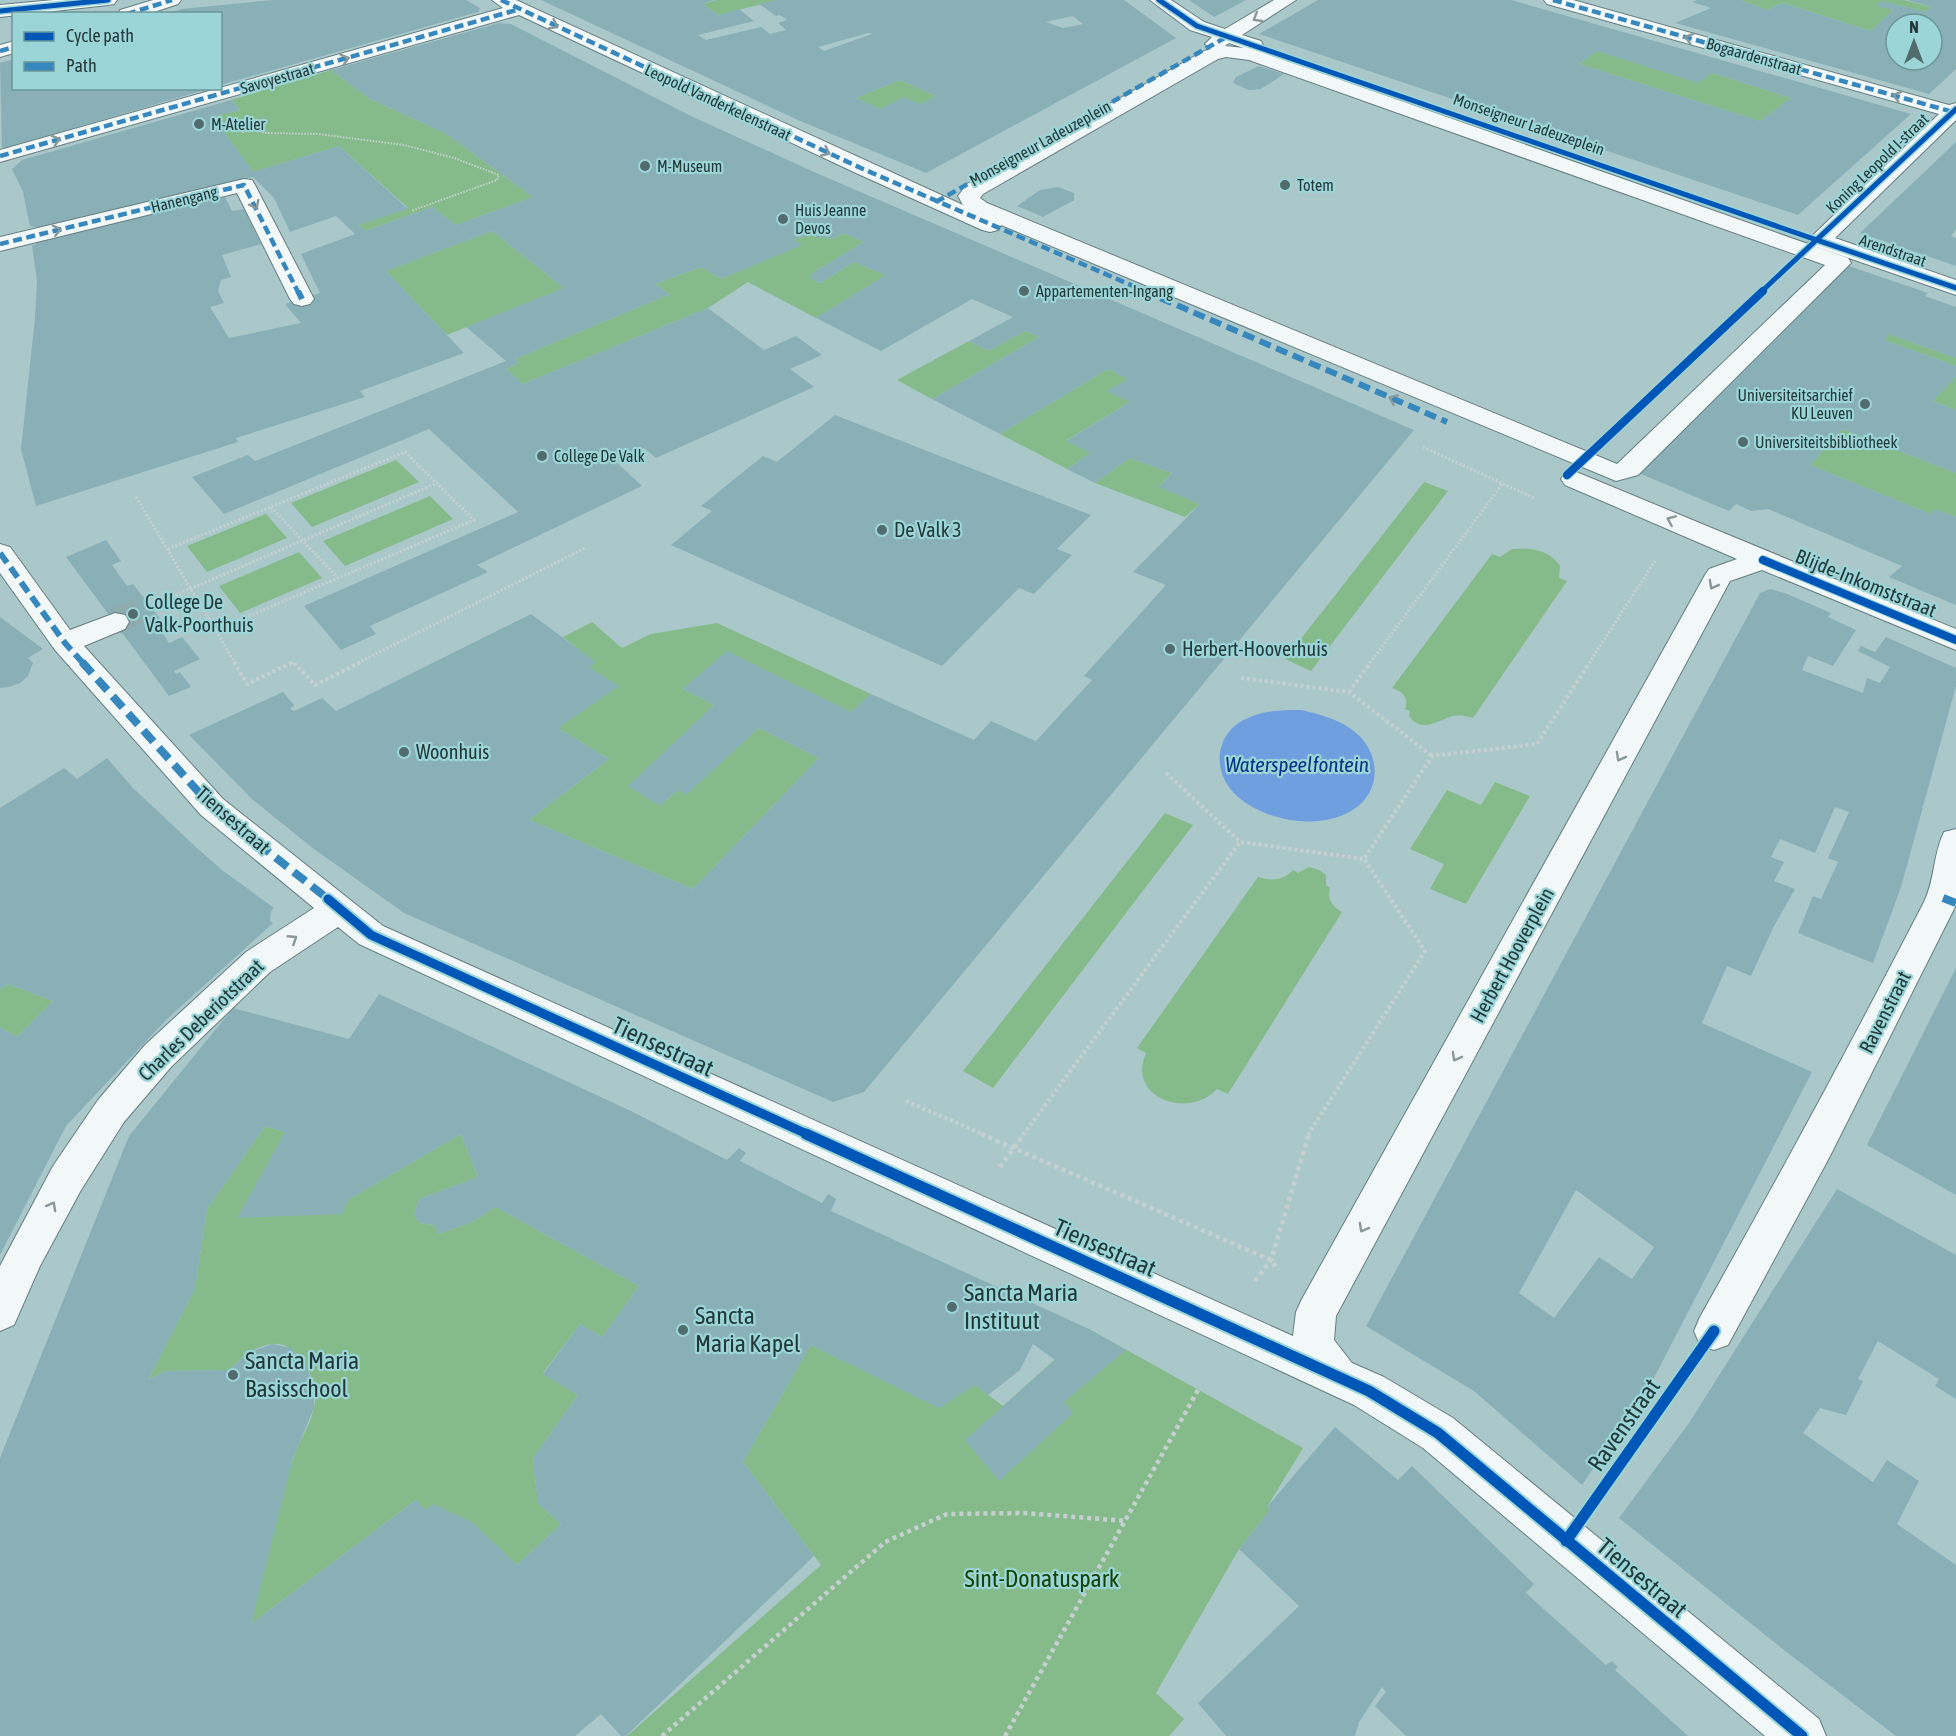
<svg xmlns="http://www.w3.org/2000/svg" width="1956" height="1736" viewBox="0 0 1956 1736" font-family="'Asap Condensed',sans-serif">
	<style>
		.green { fill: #85bb8a }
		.water { fill: #709fe0 }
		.building { fill: #89b0b7; fill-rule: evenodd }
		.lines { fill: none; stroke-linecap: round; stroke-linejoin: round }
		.minor-tunnel { stroke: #8fabad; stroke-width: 26; stroke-dasharray: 26 13; stroke-linecap: butt }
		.minor-casing { stroke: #667e80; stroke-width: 2 }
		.path-far3 { stroke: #c6d0d0; stroke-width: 2; stroke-dasharray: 1.5 1.5; stroke-linecap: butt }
		.path-far2 { stroke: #c6d0d0; stroke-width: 3; stroke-dasharray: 2 2; stroke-linecap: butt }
		.path-far1 { stroke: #c6d0d0; stroke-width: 4; stroke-dasharray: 3 3; stroke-linecap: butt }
		.path { stroke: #c6d0d0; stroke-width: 4.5; stroke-dasharray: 4 4; stroke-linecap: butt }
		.minor { fill: #f2f7f7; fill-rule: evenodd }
		.quiet-far2 { stroke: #3687bd; stroke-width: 4.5; stroke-dasharray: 9 4.5; stroke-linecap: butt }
		.quiet-far1 { stroke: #3687bd; stroke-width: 6; stroke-dasharray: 12 6; stroke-linecap: butt }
		.quiet { stroke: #3687bd; stroke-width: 8; stroke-dasharray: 15 8; stroke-linecap: butt }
		.cycleway-far3-casing { stroke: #9cd5d8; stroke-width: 8 }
		.cycleway-far2-casing { stroke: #9cd5d8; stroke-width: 10 }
		.cycleway-far1-casing { stroke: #9cd5d8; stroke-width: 13 }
		.cycleway-casing { stroke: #9cd5d8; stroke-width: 15 }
		.cycleway-far3 { stroke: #0057b8; stroke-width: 5 }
		.cycleway-far2 { stroke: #0057b8; stroke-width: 8 }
		.cycleway-far1 { stroke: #0057b8; stroke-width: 9 }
		.cycleway { stroke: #0057b8; stroke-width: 11 }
		.oneway { stroke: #8a9898 }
		.poi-dot { fill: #526b6c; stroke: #9cd5d8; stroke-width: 2 }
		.labels { text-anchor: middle; stroke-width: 4.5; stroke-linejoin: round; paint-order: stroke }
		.far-street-label { font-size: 16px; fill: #22393a; stroke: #9cd5d8 }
		.far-poi-label { font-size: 16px; fill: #22393a; stroke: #9cd5d8; text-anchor: start }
		.poi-label { font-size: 20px; fill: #22393a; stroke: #9cd5d8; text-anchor: start }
		.street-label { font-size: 20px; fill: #22393a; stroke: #9cd5d8 }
		.water-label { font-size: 21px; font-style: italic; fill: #003483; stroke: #9cd5d8 }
		.near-street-label { font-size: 24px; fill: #22393a; stroke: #9cd5d8 }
		.near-poi-label { font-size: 24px; fill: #22393a; stroke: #9cd5d8; text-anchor: start }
		.near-park-label { font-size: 24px; fill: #124503; stroke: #9cd5d8 }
	</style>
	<rect width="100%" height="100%" fill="#aac8ca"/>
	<path class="green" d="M716,0H778L718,15L703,4Z
		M1741,0H1904L1931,7L1925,12L1882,1L1877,6L1893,10L1871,31L1783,3L1767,10Z
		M1597,51L1698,82L1712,73L1791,98L1760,121L1579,64Z
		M331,70L370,99L445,133L533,197L456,225L432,207L365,231L358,225L408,208L339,146L253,172L213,117L240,110L231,100Z
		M900,80L936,96L921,104L880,109L856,98Z
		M492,231L564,288L447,335L386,271Z
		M844,233L864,242L816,271L812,274V279L820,283L854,262L886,275L816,318L748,282L708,308L523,384L506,369L519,363L515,359L670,294L655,284L701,267L721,279L801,245L793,240L811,234L832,239Z
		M1026,331L1039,337L932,399L897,380L969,341L988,351Z
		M1889,334L1956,358V366L1884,340Z
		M1108,369L1128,379L1130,402L1067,440L1091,453L1067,469L1000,434Z
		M1956,376V410L1933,401Z
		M1842,429L1956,473V517L1935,509L1931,514L1810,465Z
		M1130,458L1172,473L1159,486L1200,504L1185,517L1095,483Z
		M396,460L419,482L312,527L291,503Z
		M1424,482L1448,491L1311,671L1285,659Z
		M430,496L453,519L345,566L323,541Z
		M266,514L287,538L207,572L187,546Z
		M1512,549C1530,547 1550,550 1560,566L1559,578L1567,581L1473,718C1466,716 1460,714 1453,716C1438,720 1422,734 1409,716L1410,711L1405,709C1410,697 1401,691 1392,688L1492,554L1500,557Z
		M299,552L322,578L240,613L219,586Z
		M592,622L622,648L651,634L717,623L871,694L851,712L727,652L683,689L714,705L629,786L660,806L678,790L686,794L759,728L819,758L693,889L529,820L609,759L558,728L589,667L595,662L563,637Z
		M1495,782L1530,796L1466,904L1430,889L1444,864L1410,849L1447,790L1481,805Z
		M1165,813L1193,825L993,1088L963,1071Z
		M1309,867L1319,870L1326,875V885L1330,888C1327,899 1332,906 1342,912L1228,1094L1217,1089C1188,1120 1126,1098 1146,1053L1137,1048L1258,877C1271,881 1283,881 1293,870L1298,873Z
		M8,984L53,1001L17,1037L0,1027V989Z
		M265,1126L285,1132L348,1200L461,1134L478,1177L419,1199L414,1215L420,1223L434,1225L439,1234L472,1222L496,1207L639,1286L602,1337L580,1324L543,1373L578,1395L533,1458L538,1503L561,1524L517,1565L425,1510L416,1500L251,1624C265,1569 276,1513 293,1459C298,1442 310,1426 314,1408C320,1383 301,1341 272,1344C254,1346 241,1359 229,1370L165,1371L148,1380L195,1289L207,1209Z
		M1089,1329L1303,1448L1267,1507L1270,1510L1239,1549L1156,1693L1184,1719L1169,1736H627L821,1565L743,1462L811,1345L938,1407L975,1385L1003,1406Z"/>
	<path class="water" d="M1301,710C1318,714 1334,718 1348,727C1378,745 1385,785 1357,807C1324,832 1266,822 1237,796C1211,773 1214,732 1248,718C1265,710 1283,710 1301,710Z"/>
	<path class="building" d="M273,0H466L480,8L478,12L220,85V14L169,13L181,9Z
		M541,0H714L703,4L718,15L739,9L754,21L698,35L706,40L761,27L770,34L786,30L778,23L787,20L780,15L776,16L759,4L778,0H1124L1176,38L926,173L798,120ZM1073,16L1083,24L1063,28L1046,22ZM868,33L872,34L824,51L818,47ZM900,80L936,96L921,104L904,97L880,109L856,98Z
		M1189,0H1246L1214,17Z
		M1318,0H1511L1911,114L1798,215L1259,34ZM1597,51L1698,83L1712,73L1791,98L1760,121L1579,64Z
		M1697,0H1741L1767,10L1783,3L1871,31L1893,10L1876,6L1882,1L1925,12L1931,7L1907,0H1956V69L1929,94L1675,23L1711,8L1692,2ZM1896,24H1932V60H1896Z
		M499,23L511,24L693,117L814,172L1414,430L864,1092L833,1102L404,913L314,849L253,800L189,735L283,692L294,705L290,709L294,711L322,698L336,711L531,614L596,662L589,667L619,686L558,728L609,759L529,820L693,889L819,758L759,728L686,795L678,790L660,806L628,786L714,705L683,689L727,651L851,712L871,694L974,740L991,721L1044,745L1036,741L1092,680L1084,676L1166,585L1133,572L1200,504L1158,487L1172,473L1130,458L1095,483L1067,469L1091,453L1066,441L1130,402L1107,391L1128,379L1108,369L1000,434L932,399L1039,337L1026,331L988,351L969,341L1013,317L972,299L881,351L816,318L886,275L854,262L820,283L812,279V274L816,271L864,242L844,233L832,239L824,237L819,238L811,234L793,240L802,245L721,279L701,267L655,284L670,294L515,359L519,363L506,369L523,384L708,308L764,350L796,336L822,355L790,369L814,387L656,458L644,448L615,461L642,486L477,565L488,572L370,626L376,634L341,650L304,606L518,512L429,429L224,514L192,477L248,455L255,461L506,361L466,327L564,288L492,231L386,271L464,353L360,391L365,397L236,438L238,442L36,506L21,449L35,318L37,281L32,246L41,240L224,195L232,211L244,209L261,244L222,255L231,277L221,280L218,291L224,303L210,307L229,338L301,323L285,304L320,293L301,254L355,234L336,216L290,232L274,198L253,177L42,228L30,226L23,192L12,169L22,160L231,100L240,110L213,117L253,172L339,146L408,209L358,225L365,231L432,207L456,225L533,197L445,133L370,99L331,70Z
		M14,59V88L208,89L2,149L0,63Z
		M1259,66L1284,74L1261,89L1249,90L1235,84L1233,82L1236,77Z
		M1956,142V229L1951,236L1956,238V266L1860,233Z
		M1058,187L1074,193V200L1043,217L1017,206L1040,190Z
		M1840,263L1928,293L1925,296L1956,307V358L1889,334L1884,340L1956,366V376L1933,401L1956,410V473L1842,429L1810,465L1931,514L1935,509L1956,517V605L1889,577L1902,566L1768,509L1751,511L1736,504L1729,511L1629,469Z
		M835,415L1091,515L1057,549L1072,555L1034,594L1019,588L942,666L671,545L712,511L701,506L763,456L777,462Z
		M106,540L121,561L112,565L127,586L133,584L168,629L162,632L169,643L182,637L200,659L174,671L176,674L180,672L191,687L169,696L66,557Z
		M1770,589L1785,593L1831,613L1828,617L1856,630L1833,666L1808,656L1802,670L1863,693L1867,678L1880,683L1890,667L1858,651L1861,646L1875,652L1886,637L1956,668V686L1901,887L1873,963L1798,933L1813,896L1821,899L1838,862L1828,858L1849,812L1835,807L1815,853L1780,839L1771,857L1784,862L1774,881L1795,889L1773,928L1751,976L1727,966L1702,1023L1812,1072L1655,1376L1582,1485L1474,1391L1366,1326L1760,593ZM1576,1190L1654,1247L1632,1279L1599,1257L1554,1318L1519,1293Z
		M0,617L43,649L28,658L33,663L28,676L20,683L9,687L0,688Z
		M107,758L133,788L197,848L222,870L274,908L271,911L270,921L273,923L166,1020L66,1126L0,1255V1027L17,1037L53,1001L8,984L0,989V808L64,768L77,779Z
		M1956,968V1195L1867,1145Z
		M379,994L631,1111L727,1160L739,1148L746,1153L740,1161L822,1203L828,1194L836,1199L831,1211L1089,1329L1126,1350L1064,1402L1073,1413L999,1481L965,1440L1055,1360L1033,1344L1020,1370L988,1395L975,1385L939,1408L811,1345L743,1462L814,1556L626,1736H621L601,1714L575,1736H0V1458L129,1136L233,1008L349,1039ZM265,1126L285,1132L237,1218L342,1214L348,1200L461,1134L478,1177L419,1199L414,1215L420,1223L434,1225L439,1234L472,1222L496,1207L639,1286L602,1337L580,1324L543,1374L578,1395L533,1458L538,1503L561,1524L517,1565L472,1522L433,1504L425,1510L416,1500L251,1624L293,1458L314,1408V1387L307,1366L291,1348L272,1344L248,1353L229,1370L165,1371L148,1380L195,1289L207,1209Z
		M1837,1189L1956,1255V1399L1935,1386L1939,1379L1878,1341L1858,1379L1863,1381L1846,1415L1820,1408L1803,1433L1873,1482L1887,1460L1919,1481L1897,1524L1956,1565V1736H1896L1789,1654L1619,1518L1689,1423Z
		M1335,1427L1398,1480L1412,1466L1534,1584L1526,1593L1606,1665L1612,1661L1618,1667L1615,1670L1688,1736H1406L1375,1706L1386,1692L1382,1687L1359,1722L1355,1736H1226L1198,1703L1299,1606L1239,1549L1270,1510L1267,1507Z"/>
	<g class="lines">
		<path class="minor-tunnel" d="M115,622L151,605"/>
		<defs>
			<path id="minor" d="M54,0H117L114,4L108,5L0,17V5Z
				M153,0H181L178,4L148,14H118L120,10Z
				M492,0H516L963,205L958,196L967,184L1204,51L1211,49L1205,44L1212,37L1190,30L1150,0H1171L1204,22L1225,29L1274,0H1296L1242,35L1261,41L1263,45L1256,50L1848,258L1851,263L1638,475L1616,481L1001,225L998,230L990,232L982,230L856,173L519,15L0,162V150L503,8ZM1229,43L1244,48L1225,46ZM1226,57L1249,60L1825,265L1617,464L987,203L980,198L983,194L1218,59Z
				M1544,0H1573L1949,105L1956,103V120L1835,238L1956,280V295L1811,245L1808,240L1939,114L1547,4Z
				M14,41V53L0,57V45Z
				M244,179L252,180L255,185L314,299L310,304L302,306L294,304L290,299L237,193L0,251V237Z
				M1574,471L1956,629V650L1762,570L1730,581L1336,1316L1334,1340L1352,1363L1384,1377L1453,1418L1819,1719L1826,1736H1765L1423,1448L1354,1405L359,944L338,927L270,972L171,1067L124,1122L81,1190L40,1266L14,1325L0,1331V1266L53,1166L98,1100L145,1045L246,952L314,908L201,815L55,650L0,573V544L10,547L70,630L115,613L125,615L129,622L125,629L84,646L223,799L383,926L1293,1336L1296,1312L1302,1299L1705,575L1709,569L1737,559L1565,485L1561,479L1565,473Z
				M1956,829V905L1829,1158L1728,1345L1714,1350L1700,1345L1694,1331L1700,1317C1777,1180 1852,1042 1924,902C1935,880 1933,854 1944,832Z"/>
		</defs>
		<use href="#minor" class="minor-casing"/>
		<path class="path-far3" d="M256,124V129L265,133L318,134L404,145L454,158L499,175L497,180L411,211
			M242,132L256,129"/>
		<path class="path-far2" d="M1423,447L1534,498
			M136,497L235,663
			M271,507L338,578
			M168,549L405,452L474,520L216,630
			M157,603L437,483
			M291,663H294
			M358,663L585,548
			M1370,663L1503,483
			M1589,663L1655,561"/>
		<path class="path-far1" d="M234,662L247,684L293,662L315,685L361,662
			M1241,678L1349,692L1432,756
			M1349,692L1371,662
			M1166,773L1240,842L1364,859
			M906,1101L985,1135
			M1023,1135L1240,842
			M1308,1135L1425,951L1364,859L1432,756L1537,744L1590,662"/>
		<path class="path" d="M981,1134L1271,1260L1278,1270
			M1000,1167L1024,1134
			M1255,1281L1271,1260L1309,1134
			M662,1736L885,1542L947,1514L1024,1513L1127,1521
			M1005,1736L1198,1390"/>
		<use href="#minor" class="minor"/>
		<path class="quiet-far2" d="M501,0L863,169L1147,292
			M1553,0L1953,112
			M127,14L172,0
			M0,51L14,47
			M0,156L520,9
			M936,202L1228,36
			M0,244L244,185L298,292"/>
		<path class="quiet-far1" d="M298,291L302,299
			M1144,291L1447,422
			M0,553L65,643L83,663"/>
		<path class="quiet" d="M82,662L212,807L328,899
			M1943,898L1956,903"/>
		<defs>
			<path id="cycleway-far3" d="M1159,0L1197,26L1956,288
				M0,11L108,0
				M1761,292L1956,109"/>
			<path id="cycleway-far2" d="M1567,475L1763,291
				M1763,560L1956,640"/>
			<path id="cycleway-far1" d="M328,899L371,935L809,1135"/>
			<path id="cycleway" d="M806,1134L1369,1391L1438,1433L1802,1736
				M1566,1541L1714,1331"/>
		</defs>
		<use href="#cycleway-far3" class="cycleway-far3-casing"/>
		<use href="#cycleway-far2" class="cycleway-far2-casing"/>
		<use href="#cycleway-far1" class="cycleway-far1-casing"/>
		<use href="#cycleway" class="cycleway-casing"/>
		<use href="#cycleway-far3" class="cycleway-far3"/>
		<use href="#cycleway-far2" class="cycleway-far2"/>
		<use href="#cycleway-far1" class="cycleway-far1"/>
		<use href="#cycleway" class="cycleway"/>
	</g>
	<defs><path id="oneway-chevron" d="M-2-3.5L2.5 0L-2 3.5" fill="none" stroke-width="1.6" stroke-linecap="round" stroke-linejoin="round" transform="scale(1.5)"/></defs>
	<g class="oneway">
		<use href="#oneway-chevron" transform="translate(1257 18) rotate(149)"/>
		<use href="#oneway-chevron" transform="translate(554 25) rotate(25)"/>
		<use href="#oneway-chevron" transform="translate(1689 38) rotate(-164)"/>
		<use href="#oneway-chevron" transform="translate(345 59) rotate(-16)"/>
		<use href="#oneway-chevron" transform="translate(1897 96) rotate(-164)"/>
		<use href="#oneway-chevron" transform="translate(56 140) rotate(-16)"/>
		<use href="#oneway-chevron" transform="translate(826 152) rotate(25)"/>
		<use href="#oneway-chevron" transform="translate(255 205) rotate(63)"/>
		<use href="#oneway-chevron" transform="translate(57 230) rotate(-14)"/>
		<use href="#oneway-chevron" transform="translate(1393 399) rotate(-157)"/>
		<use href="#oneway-chevron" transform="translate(1671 520) rotate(-157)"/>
		<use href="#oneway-chevron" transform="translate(1713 585) rotate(119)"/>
		<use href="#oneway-chevron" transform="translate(1620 757) rotate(119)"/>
		<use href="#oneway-chevron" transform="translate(293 939) rotate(-33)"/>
		<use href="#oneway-chevron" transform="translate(1456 1057) rotate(119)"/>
		<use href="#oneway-chevron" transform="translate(52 1206) rotate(-61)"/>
		<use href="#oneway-chevron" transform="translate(1363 1228) rotate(119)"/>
	</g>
	<g class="poi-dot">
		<circle cx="199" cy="124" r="6"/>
		<circle cx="645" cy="166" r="6"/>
		<circle cx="1285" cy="185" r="6"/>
		<circle cx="783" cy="219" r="6"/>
		<circle cx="1024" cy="291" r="6"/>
		<circle cx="1865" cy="404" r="6"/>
		<circle cx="1743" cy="442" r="6"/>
		<circle cx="542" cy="456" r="6"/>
		<circle cx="882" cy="530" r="6"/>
		<circle cx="133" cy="614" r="6"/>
		<circle cx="1170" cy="649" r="6"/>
		<circle cx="404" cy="752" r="6"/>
		<circle cx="952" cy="1307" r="6"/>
		<circle cx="683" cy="1330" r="6"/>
		<circle cx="233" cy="1375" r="6"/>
	</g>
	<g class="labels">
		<g class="far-street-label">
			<text transform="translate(1754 56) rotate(16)" y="6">Bogaardenstraat</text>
			<text transform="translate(277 78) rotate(-16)" y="6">Savoyestraat</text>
			<text transform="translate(718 102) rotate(25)" y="6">Leopold Vanderkelenstraat</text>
			<text transform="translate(1529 124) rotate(19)" y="6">Monseigneur Ladeuzeplein</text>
			<text transform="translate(1040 143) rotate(-29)" y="6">Monseigneur Ladeuzeplein</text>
			<text transform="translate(1877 163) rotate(-44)" y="6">Koning Leopold I-straat</text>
			<text transform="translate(184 199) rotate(-14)" y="6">Hanengang</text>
			<text transform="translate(1893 250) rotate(19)" y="6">Arendstraat</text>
		</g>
		<g class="far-poi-label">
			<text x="211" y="130">M-Atelier</text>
			<text x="657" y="172">M-Museum</text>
			<text x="1297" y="191">Totem</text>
			<text x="795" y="216">Huis Jeanne<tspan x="795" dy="18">Devos</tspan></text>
			<text x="1036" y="297">Appartementen-Ingang</text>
			<text x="1853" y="401" text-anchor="end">Universiteitsarchief<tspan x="1853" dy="18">KU Leuven</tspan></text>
			<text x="1755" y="448">Universiteitsbibliotheek</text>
			<text x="554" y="462">College De Valk</text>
		</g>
		<g class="poi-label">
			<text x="894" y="537">De Valk 3</text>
			<text x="145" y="609">College De<tspan x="145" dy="23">Valk-Poorthuis</tspan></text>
			<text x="1182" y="656">Herbert-Hooverhuis</text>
			<text x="416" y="759">Woonhuis</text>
		</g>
		<g class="street-label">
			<text transform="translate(1866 583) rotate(22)" y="7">Blijde-Inkomststraat</text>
			<text transform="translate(233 820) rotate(41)" y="7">Tiensestraat</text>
			<text transform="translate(1512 955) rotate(-61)" y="7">Herbert Hooverplein</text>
			<text transform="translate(1885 1012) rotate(-63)" y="7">Ravenstraat</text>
			<text transform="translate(201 1020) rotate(-44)" y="7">Charles Deberiotstraat</text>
		</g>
		<g class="water-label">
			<text x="1297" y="772">Waterspeelfontein</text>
		</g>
		<g class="near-street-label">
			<text transform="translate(663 1047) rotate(25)" y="8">Tiensestraat</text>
			<text transform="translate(1105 1248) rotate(24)" y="8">Tiensestraat</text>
			<text transform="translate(1624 1425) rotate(-55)" y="8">Ravenstraat</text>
			<text transform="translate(1642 1578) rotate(40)" y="8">Tiensestraat</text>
		</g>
		<g class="near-poi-label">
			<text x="964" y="1301">Sancta Maria<tspan x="964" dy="28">Instituut</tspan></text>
			<text x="695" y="1324">Sancta<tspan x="695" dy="28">Maria Kapel</tspan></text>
			<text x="245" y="1369">Sancta Maria<tspan x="245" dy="28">Basisschool</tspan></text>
		</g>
		<g class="near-park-label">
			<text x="1042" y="1587">Sint-Donatuspark</text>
		</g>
	</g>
	<rect x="12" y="12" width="210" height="78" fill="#9cd5d8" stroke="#6b9799" stroke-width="1.5"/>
	<rect x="24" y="32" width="30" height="9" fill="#0057b8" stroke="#6b9799" stroke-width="1.5"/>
	<text x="66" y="42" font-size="18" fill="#22393a">Cycle path</text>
	<rect x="24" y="62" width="30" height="9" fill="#3687bd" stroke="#6b9799" stroke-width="1.5"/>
	<text x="66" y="72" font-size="18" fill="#22393a">Path</text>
	<g transform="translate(1914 42)"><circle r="28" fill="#9cd5d8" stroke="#6b9799" stroke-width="1.5"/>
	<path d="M0-4.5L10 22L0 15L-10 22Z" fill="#526b6c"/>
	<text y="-9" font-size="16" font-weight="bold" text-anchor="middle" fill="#22393a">N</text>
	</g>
</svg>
